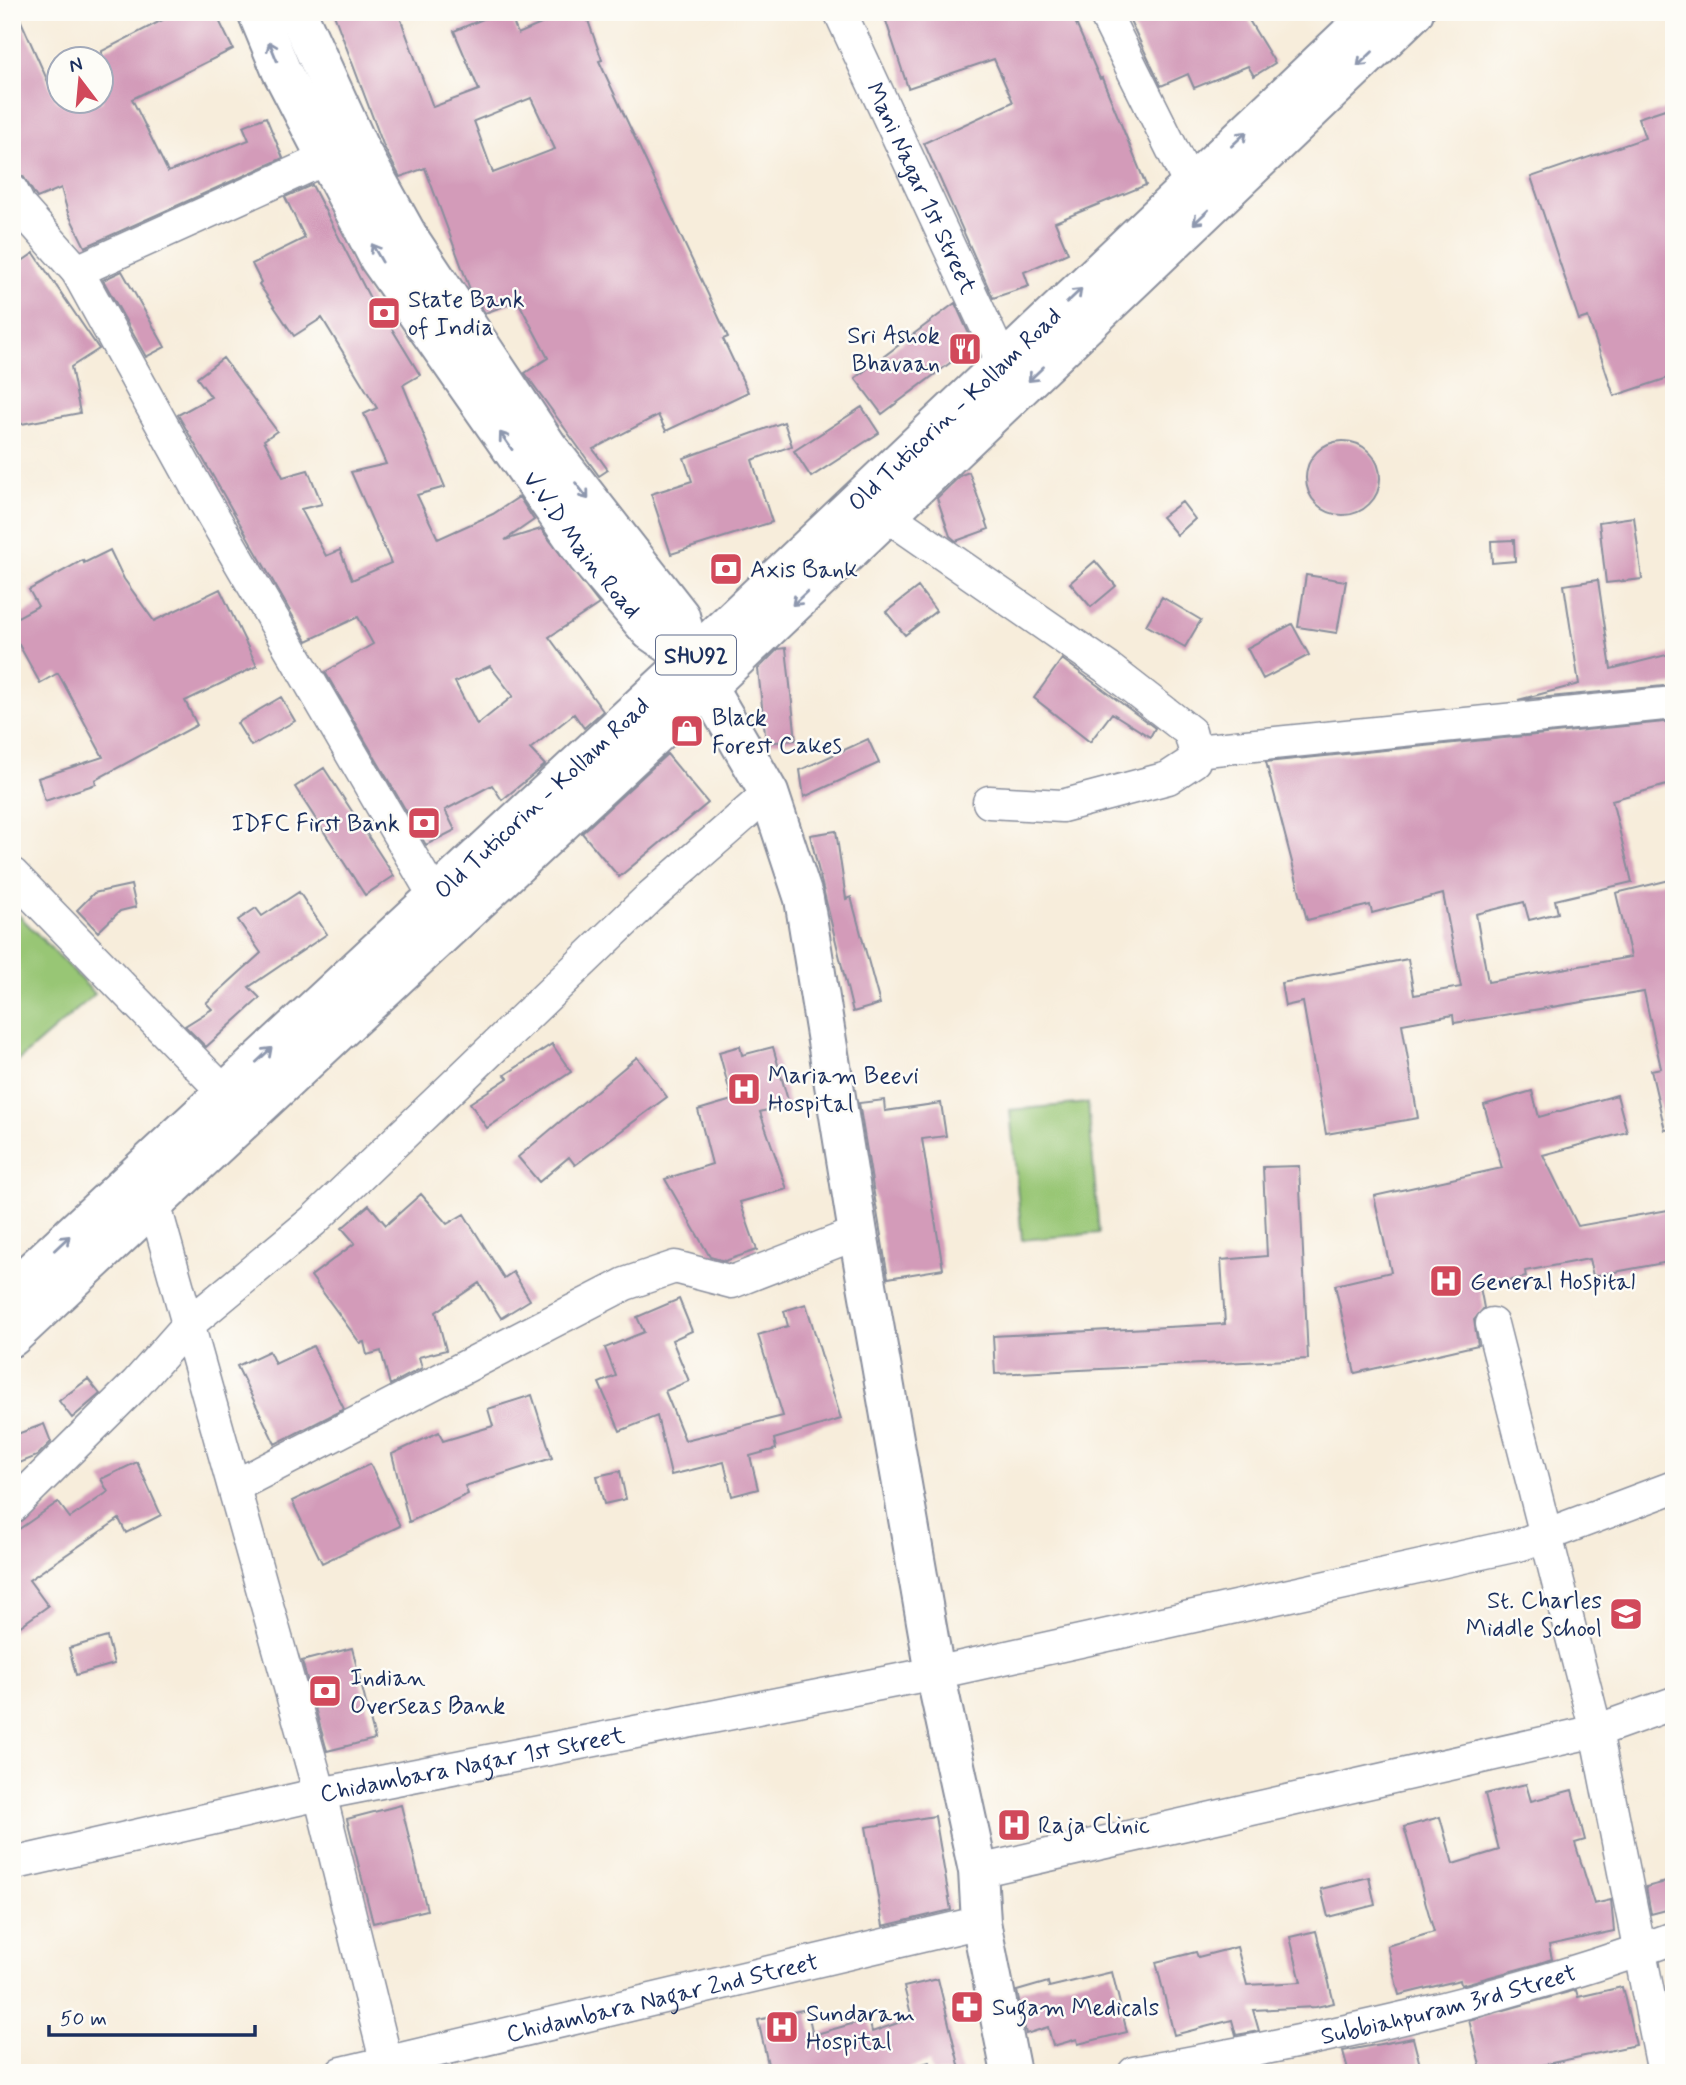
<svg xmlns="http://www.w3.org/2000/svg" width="1686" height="2085" viewBox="0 0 1686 2085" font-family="Mynerve,sans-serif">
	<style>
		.green { fill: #98c675; stroke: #5a7a6a; stroke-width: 2 }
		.building { fill: #d39bb9; fill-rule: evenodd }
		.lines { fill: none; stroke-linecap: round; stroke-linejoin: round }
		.minor-casing { stroke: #898e9c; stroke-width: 35 }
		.secondary-casing { stroke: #898e9c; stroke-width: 42 }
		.primary-casing { stroke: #898e9c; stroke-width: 42 }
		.minor { stroke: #fff; stroke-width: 32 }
		.secondary { stroke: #fff; stroke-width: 38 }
		.primary { stroke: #fff; stroke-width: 38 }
		.oneway { stroke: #8d97ae }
		.labels { text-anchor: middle; stroke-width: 5; stroke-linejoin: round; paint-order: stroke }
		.shield { fill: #fdfcf7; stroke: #5f6c8c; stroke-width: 2 }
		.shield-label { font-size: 23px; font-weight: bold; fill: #1b2f5e }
		.street-label { font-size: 24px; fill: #1b2f5e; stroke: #fdfcf7 }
		.poi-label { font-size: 24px; fill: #1b2f5e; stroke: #fdfcf7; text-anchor: start }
	</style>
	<rect width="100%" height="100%" fill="#fdfcf7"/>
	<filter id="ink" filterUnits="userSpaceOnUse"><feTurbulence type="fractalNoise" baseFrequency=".0143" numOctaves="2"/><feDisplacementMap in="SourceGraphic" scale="14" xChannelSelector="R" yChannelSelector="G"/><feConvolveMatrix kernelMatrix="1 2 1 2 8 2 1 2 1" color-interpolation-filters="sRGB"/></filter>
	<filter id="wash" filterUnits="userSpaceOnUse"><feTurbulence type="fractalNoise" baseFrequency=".00686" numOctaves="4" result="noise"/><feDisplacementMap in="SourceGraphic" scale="28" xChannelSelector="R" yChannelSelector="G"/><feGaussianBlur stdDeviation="1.57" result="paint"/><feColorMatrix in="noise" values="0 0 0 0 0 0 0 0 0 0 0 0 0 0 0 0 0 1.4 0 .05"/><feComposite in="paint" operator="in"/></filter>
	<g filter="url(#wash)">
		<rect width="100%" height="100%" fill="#f7eddb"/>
		<path class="green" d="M12,908L95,994L12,1066Z
			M1088,1103L1099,1233L1022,1240L1010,1110Z"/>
		<g id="blocks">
			<path class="building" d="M12,12H17L57,102H102V51L178,12H215L233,49L132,99L168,172L249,140L243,126L266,117L283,158L85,247L68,213L61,188L37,198L23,176L12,173Z
				M333,12H398L433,107L479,90L454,31L500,12H509L518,34L569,12H585L602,60L599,61L728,337L723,339L748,392L666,431L658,415L593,449L608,470L599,476L525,373L548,358L518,301L485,313L471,292L425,168L400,177L384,147ZM531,98L555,149L493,173L474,121Z
				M883,12H1071L1100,79L1102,78L1146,185L1055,222L1068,253L1024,272L1029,286L993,298L924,143L1013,102L994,59L908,88Z
				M1126,12H1244L1275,63L1254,76L1248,66L1194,88L1188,74L1161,86Z
				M1674,106V376L1614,396L1588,317L1579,320L1531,177L1645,138L1638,118Z
				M312,185L375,308L378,306L420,375L403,385L445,487L417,495L438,539L493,514L519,497L534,520L505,540L541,529L599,604L549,637L603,711L584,728L574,714L530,749L545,765L502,800L492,785L445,810L455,830L426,845L325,672L373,644L358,617L307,641L178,415L211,397L197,378L223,358L277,431L264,440L283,477L308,470L322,504L301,509L326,556L340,550L352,580L391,563L351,472L386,464L364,414L377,408L322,318L294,336L259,284L261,282L252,264L305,238L285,197ZM490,666L513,696L477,725L455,682Z
				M34,253L99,349L71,367L80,413L16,425L12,405V268Z
				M122,271L165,347L146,357L103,280Z
				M955,303L974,345L882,414L855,378Z
				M862,407L879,433L811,477L794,451Z
				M784,422L792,446L752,460L772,522L671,554L651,494L692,481L684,458Z
				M1306 478a37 37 0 1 1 74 0a37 37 0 1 1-74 0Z
				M969,472L989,529L956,541L950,536L937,498L961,475Z
				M1182,502L1195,519L1177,535L1162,517Z
				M1634,517L1642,579L1606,583L1599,522Z
				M1514,540L1515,561L1492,563L1491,541Z
				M110,550L124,579L154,621L220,589L257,666L185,701L197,725L95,780L96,784L45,801L38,778L103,757L58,673L40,683L12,632V620L38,606L29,590L83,560L84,563Z
				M1095,561L1116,586L1091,607L1070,583Z
				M1306,575L1346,581L1337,633L1298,627Z
				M1598,580L1611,669L1674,653V685L1518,700L1579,684L1564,585Z
				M918,587L936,611L905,635L886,612Z
				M1162,597L1201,620L1185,647L1146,625Z
				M1292,624L1309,655L1263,679L1247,648Z
				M786,648L796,740L766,743L758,669L778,649Z
				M1062,659L1155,728L1150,737L1112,713L1090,742L1034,698Z
				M281,697L295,721L251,746L237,723Z
				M1674,721V783L1612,800L1632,882L1555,900L1558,913L1529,920L1524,902L1476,914L1488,982L1631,957L1616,893L1674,879V1129L1665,1130L1651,1070L1661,1068L1644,992L1454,1023L1453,1015L1402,1024L1418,1118L1326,1134L1303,1002L1285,1006L1281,983L1408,959L1414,995L1461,987L1443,894L1372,913L1370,905L1307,920L1266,762Z
				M868,739L879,763L804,797L800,770Z
				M667,754L708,803L619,877L582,833Z
				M324,768L394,876L365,895L295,787Z
				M836,831L846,899L851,897L880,1004L853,1012L810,835Z
				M131,885L136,907L120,911L98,932L77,910L94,893Z
				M299,892L327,934L249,987L260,998L206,1047L185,1026L212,1009L206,1003L261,953L238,920L256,908L262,916Z
				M552,1044L571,1072L487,1128L470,1103L508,1078L505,1075Z
				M740,1046L742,1055L773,1047L789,1104L760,1112L787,1189L740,1202L757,1250L725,1261L710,1257L665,1179L712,1164L698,1110L732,1100L719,1052Z
				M637,1057L667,1097L575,1165L569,1157L539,1182L518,1157Z
				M1532,1091L1539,1117L1617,1095L1627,1132L1543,1155L1578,1226L1674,1209V1261L1593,1276L1589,1259L1525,1271L1526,1277L1480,1287L1484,1308L1474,1320L1478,1345L1355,1373L1335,1285L1391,1272L1374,1196L1502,1168L1484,1105Z
				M884,1100L885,1111L941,1103L946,1136L922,1139L943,1269L888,1278L859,1103Z
				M1299,1166L1308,1359L995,1374L993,1336L1225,1324L1221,1260L1267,1256L1263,1167Z
				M421,1194L447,1224L464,1214L504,1278L513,1272L530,1300L501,1318L479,1283L436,1312L446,1350L419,1357L422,1368L390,1385L381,1351L367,1355L364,1342L360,1343L311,1276L355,1243L342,1228L369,1205L386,1225Z
				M679,1299L692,1331L672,1340L689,1381L665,1391L685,1440L783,1416L758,1335L788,1326L784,1311L806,1304L841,1419L774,1439L776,1449L750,1456L758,1489L732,1496L724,1462L671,1475L657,1416L620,1431L599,1383L616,1376L605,1348L644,1332L637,1317Z
				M313,1346L344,1409L275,1444L237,1366L269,1351L275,1364Z
				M88,1379L100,1394L72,1418L59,1401Z
				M532,1395L552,1458L465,1486L468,1494L409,1522L392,1454L439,1432L443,1441L493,1426L488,1409Z
				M44,1424L51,1442L37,1456L12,1466V1436Z
				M137,1462L161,1515L126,1533L119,1519L29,1580L48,1606L12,1632V1534L58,1502L70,1518L108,1492L101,1479Z
				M370,1464L400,1526L322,1563L292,1501Z
				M620,1471L626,1499L604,1504L597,1476Z
				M107,1637L114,1664L76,1675L69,1648Z
				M352,1648L375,1739L327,1751L302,1661Z
				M1526,1784L1531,1801L1572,1790L1585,1840L1575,1843L1594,1904L1611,1900L1614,1931L1549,1945L1552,1959L1537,1964L1461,1985L1460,1980L1399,1995L1387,1946L1434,1932L1404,1827L1440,1817L1453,1864L1499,1850L1485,1794Z
				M401,1805L427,1910L373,1923L347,1819Z
				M935,1816L951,1910L883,1926L866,1827Z
				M1369,1877L1375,1905L1328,1917L1321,1889Z
				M1674,1880V1908L1651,1914L1646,1887Z
				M1316,1931L1334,2003L1316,2007L1253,2010L1259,2031L1236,2035L1232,2020L1174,2035L1156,1962L1196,1952L1198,1957L1237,1947L1247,1985L1301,1982L1290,1937Z
				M1112,1972L1127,2032L1078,2044L1077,2039L1053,2046L1048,2027L1026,2034L1017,1991L1048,1982L1049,1987Z
				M938,1979L961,2073H932L929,2062L893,2073H770L758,2020L807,2009L813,2035L869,2019L872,2032L912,2018L904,1987Z
				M1622,1987L1636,2045L1533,2067L1534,2073H1482L1469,2020L1576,1990L1578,1997Z
				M1413,2038L1422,2073H1349L1343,2051Z"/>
		</g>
	</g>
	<g filter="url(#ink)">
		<use href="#blocks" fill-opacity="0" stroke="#898e9c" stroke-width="2"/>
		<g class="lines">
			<defs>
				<g id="minor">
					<path id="s1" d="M840,12L1003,363"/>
					<path d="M1104,12L1190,185"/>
					<path d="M12,191L20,207L77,271L327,158"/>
					<path d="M77,271L202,497L435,897"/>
					<path d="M868,502L1109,669L1190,732L1195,751L1194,761L1168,778L1062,806L989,802"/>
					<path d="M1195,751L1674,703"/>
					<path d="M12,874L224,1092"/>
					<path d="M149,1185L320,1794L389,2073"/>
					<path d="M1492,1324L1596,1731L1664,2073"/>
					<path d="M235,1486L625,1284L675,1267L732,1282L858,1233"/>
					<path d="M12,1507L136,1384L190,1323L313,1221L650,897L769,793"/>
					<path id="s2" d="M12,1864L320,1794L935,1673L1522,1544L1674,1487"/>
					<path d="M978,1871L1596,1731L1674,1703"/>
					<path id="s3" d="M342,2073L981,1922"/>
					<path id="s4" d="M1134,2073C1316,2040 1500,2002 1674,1938"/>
				</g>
				<g id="secondary">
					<path id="s5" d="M257,12L281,70L379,259L587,557L650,631L691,659"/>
					<path d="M297,12L359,148L409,238L548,447L680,616L691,659L769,793L804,899L858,1233L935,1673L978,1871L981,1922L1011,2073"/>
				</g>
				<g id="primary">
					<path id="s6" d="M12,1290L691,659L1373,12"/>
					<path d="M12,1337L707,687L1414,12"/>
				</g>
			</defs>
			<use href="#minor" class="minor-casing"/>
			<use href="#secondary" class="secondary-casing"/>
			<use href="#primary" class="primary-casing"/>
			<use href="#minor" class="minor"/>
			<use href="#secondary" class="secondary"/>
			<use href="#primary" class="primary"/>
		</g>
		<defs><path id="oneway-shaft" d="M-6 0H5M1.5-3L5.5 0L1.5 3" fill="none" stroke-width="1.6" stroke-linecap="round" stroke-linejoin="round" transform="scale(1.75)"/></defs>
		<g class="oneway">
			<use href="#oneway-shaft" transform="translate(273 51) rotate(-112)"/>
			<use href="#oneway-shaft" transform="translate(1365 59) rotate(136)"/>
			<use href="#oneway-shaft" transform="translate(1239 139) rotate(-43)"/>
			<use href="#oneway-shaft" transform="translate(1201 217) rotate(136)"/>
			<use href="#oneway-shaft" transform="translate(377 253) rotate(-120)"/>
			<use href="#oneway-shaft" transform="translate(1074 296) rotate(-44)"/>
			<use href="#oneway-shaft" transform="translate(1036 374) rotate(136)"/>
			<use href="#oneway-shaft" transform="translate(506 441) rotate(-125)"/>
			<use href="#oneway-shaft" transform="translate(582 491) rotate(52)"/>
			<use href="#oneway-shaft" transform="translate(800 598) rotate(137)"/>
			<use href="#oneway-shaft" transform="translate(264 1055) rotate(-43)"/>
			<use href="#oneway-shaft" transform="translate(62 1243) rotate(-43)"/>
		</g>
	</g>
	<defs>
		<symbol id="bank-square" viewBox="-11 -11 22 22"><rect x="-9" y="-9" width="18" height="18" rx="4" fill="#d1495b" stroke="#fdfcf7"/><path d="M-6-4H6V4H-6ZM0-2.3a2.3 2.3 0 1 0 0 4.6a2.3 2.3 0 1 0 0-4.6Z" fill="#fff"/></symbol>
		<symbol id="restaurant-square" viewBox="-11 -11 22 22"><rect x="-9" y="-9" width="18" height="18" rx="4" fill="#d1495b" stroke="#fdfcf7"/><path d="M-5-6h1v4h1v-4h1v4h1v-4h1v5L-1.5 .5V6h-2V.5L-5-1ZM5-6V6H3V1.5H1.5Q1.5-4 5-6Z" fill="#fff"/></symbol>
		<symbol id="shop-square" viewBox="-11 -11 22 22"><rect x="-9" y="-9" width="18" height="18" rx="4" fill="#d1495b" stroke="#fdfcf7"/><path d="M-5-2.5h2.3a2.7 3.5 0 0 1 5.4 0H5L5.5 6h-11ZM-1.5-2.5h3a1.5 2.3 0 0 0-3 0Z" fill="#fff"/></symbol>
		<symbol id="hospital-square" viewBox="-11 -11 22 22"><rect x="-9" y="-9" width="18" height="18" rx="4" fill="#d1495b" stroke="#fdfcf7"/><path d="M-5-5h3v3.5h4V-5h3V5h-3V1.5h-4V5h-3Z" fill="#fff"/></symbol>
		<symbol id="school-square" viewBox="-11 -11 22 22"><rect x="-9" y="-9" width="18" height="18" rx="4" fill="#d1495b" stroke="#fdfcf7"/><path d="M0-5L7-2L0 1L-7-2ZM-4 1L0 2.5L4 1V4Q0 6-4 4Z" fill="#fff"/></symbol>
		<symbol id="pharmacy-square" viewBox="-11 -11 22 22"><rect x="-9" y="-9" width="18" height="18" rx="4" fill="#d1495b" stroke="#fdfcf7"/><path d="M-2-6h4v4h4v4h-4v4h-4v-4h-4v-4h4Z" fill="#fff"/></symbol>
	</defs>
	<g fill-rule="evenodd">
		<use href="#bank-square" x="365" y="294" width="38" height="38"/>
		<use href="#restaurant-square" x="946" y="330" width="38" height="38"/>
		<use href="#bank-square" x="707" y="550" width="38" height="38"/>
		<use href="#shop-square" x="668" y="712" width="38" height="38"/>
		<use href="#bank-square" x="405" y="804" width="38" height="38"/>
		<use href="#hospital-square" x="725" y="1070" width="38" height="38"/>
		<use href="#hospital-square" x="1427" y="1262" width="38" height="38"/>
		<use href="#school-square" x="1607" y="1595" width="38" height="38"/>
		<use href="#bank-square" x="306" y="1672" width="38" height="38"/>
		<use href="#hospital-square" x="995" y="1806" width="38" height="38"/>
		<use href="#pharmacy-square" x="948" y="1988" width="38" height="38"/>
		<use href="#hospital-square" x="763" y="2008" width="38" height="38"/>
	</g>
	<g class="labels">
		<rect class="shield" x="656" y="635.5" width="80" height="39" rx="5"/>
		<g class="shield-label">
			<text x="696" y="663">SHU92</text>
		</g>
		<g class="street-label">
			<text dy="8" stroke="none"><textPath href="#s1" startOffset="194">Mani Nagar 1st Street</textPath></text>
			<text dy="8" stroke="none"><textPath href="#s6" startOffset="1290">Old Tuticorin - Kollam Road</textPath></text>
			<text dy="8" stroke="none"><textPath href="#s5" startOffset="626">V.V.D Main Road</textPath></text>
			<text dy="8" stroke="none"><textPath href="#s6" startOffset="723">Old Tuticorin - Kollam Road</textPath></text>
			<text dy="8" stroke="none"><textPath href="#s2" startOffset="471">Chidambara Nagar 1st Street</textPath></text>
			<text dy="8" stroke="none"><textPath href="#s3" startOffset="329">Chidambara Nagar 2nd Street</textPath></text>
			<text dy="8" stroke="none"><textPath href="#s4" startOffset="322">Subbiahpuram 3rd Street</textPath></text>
		</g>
		<g class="poi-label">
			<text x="408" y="307">State Bank<tspan x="408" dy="28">of India</tspan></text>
			<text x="940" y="343" text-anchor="end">Sri Ashok<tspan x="940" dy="28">Bhavaan</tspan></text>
			<text x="750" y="577">Axis Bank</text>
			<text x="712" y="725">Black<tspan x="712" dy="28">Forest Cakes</tspan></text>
			<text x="400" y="831" text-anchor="end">IDFC First Bank</text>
			<text x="768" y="1083">Mariam Beevi<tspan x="768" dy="28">Hospital</tspan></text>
			<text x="1470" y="1289">General Hospital</text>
			<text x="1602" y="1608" text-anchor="end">St. Charles<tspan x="1602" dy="28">Middle School</tspan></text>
			<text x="350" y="1685">Indian<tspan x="350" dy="28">Overseas Bank</tspan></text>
			<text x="1038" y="1833">Raja Clinic</text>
			<text x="992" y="2015">Sugam Medicals</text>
			<text x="806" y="2021">Sundaram<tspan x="806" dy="28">Hospital</tspan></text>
		</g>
	</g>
	<rect width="1686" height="2085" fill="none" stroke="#fdfcf7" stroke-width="42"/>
	<g transform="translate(80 80) rotate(344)"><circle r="33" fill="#fdfcf7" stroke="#a3aaba" stroke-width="2"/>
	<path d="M0-5L12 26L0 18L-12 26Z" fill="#d1495b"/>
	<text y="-10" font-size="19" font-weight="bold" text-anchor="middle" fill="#1b2f5e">N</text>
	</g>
	<path d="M49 2025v10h206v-10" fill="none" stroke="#1b2f5e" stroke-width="3.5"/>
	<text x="60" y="2025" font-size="21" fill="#1b2f5e" stroke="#fdfcf7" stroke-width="5" paint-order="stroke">50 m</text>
</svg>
